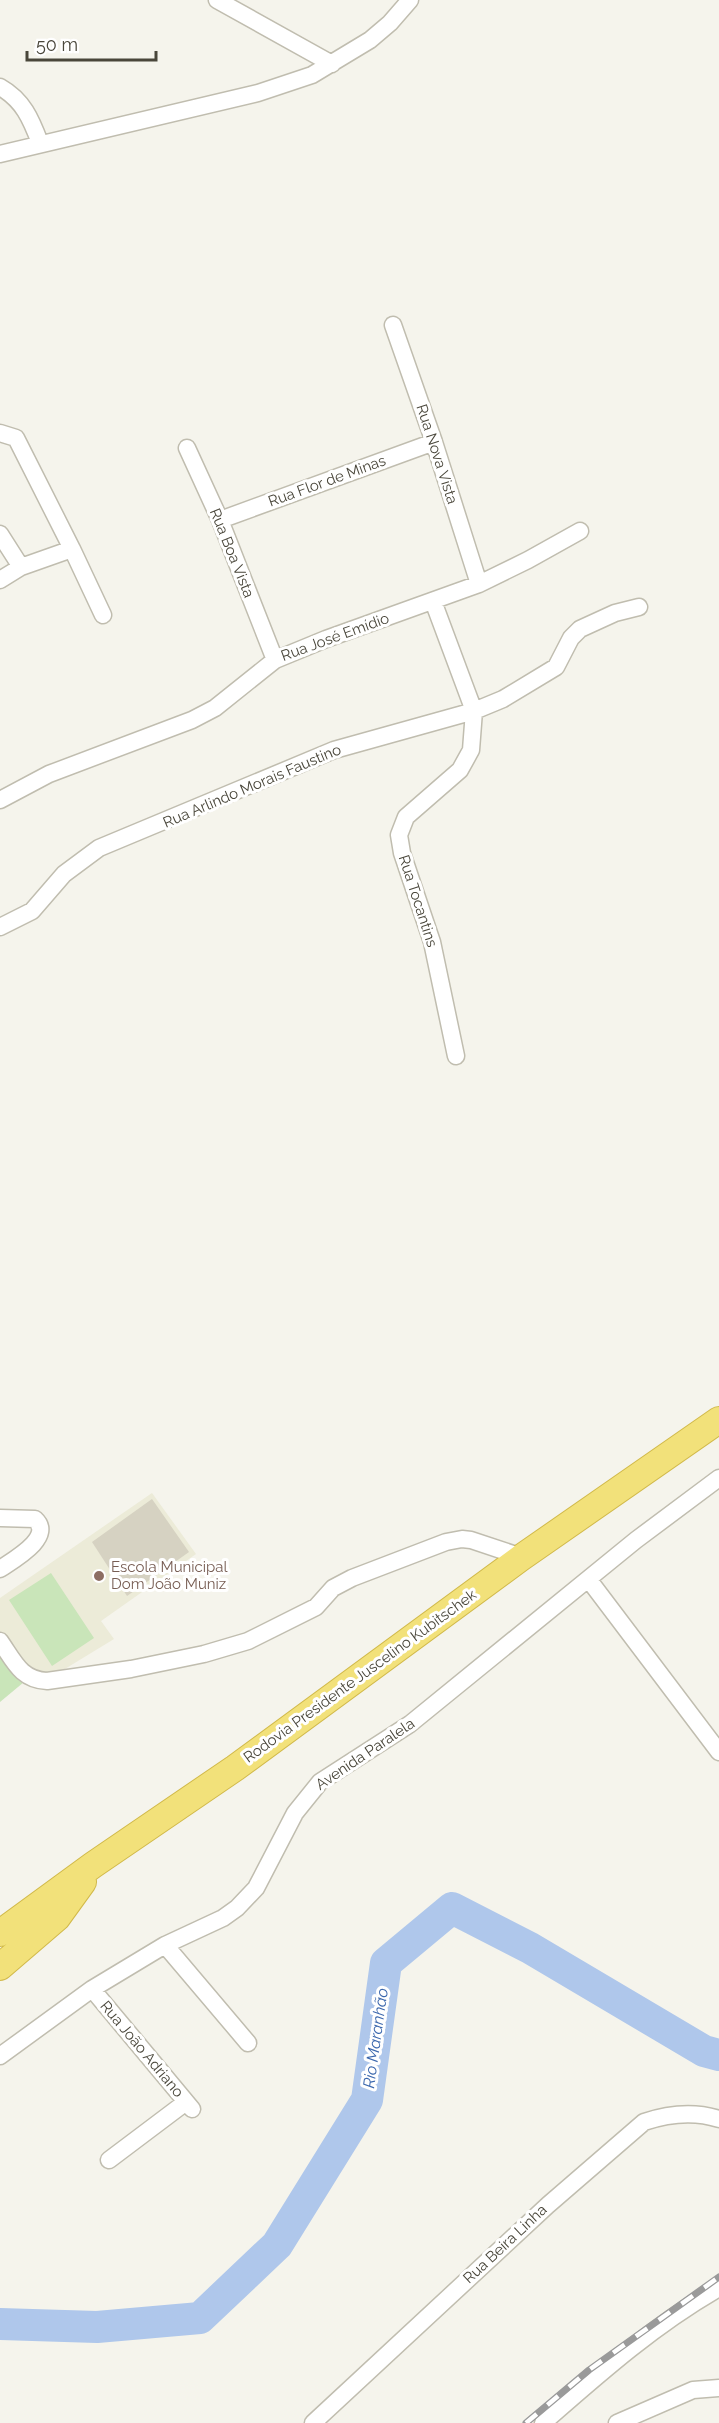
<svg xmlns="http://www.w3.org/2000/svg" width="719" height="2423" viewBox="0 0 719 2423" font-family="Raleway,sans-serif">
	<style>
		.education { fill: #ecebd8 }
		.green { fill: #c9e5b9 }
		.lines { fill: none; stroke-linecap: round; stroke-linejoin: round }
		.river { stroke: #afc7eb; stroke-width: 32 }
		.building { fill: #d6d2c2 }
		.minor-casing { stroke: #c0bdaf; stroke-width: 19 }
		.highway-casing { stroke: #d1b94a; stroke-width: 28 }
		.minor { stroke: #fff; stroke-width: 16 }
		.highway { stroke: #f2e17a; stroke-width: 26 }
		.rail-casing { stroke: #9a9a9a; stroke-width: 7 }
		.rail { stroke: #fff; stroke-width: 4.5; stroke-dasharray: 14; stroke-linecap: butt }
		.education-dot { fill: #8d6e63; stroke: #fff; stroke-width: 2 }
		.labels { text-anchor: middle; stroke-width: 6; stroke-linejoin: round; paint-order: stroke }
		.street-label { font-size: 15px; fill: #49463a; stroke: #fff }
		.education-label { font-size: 15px; fill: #785e54; stroke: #fff; text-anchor: start }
		.water-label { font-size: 16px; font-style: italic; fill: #3b67ad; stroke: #fff }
	</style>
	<rect width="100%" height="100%" fill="#f5f4ec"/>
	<path class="education" d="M152,1493L196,1554L101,1621L114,1639L55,1675L27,1673L0,1634V1598Z"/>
	<path class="green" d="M51,1573L94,1638L52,1666L9,1600Z
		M0,1647L24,1682L0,1702Z"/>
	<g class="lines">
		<path class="river" d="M0,2324L97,2327L200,2318L277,2245L367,2100L386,1963L452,1908L530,1948L704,2051L719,2055"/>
	</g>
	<path class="building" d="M152,1499L189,1552L127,1596L92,1542Z"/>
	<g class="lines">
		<defs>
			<path id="minor" d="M217,0L332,64
				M0,87C23,100 31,119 40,143
				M0,154L258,93L312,75L370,40L390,23L410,0
				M393,325L434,442L479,584
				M0,433L16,438L72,549
				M187,448L220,520L275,660
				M220,520L434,442
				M0,534L21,567
				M0,580L21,567L72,549L103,615
				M433,601L474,711L471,750L460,770L406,817L399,835L402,853L432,942L456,1056
				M0,800L49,774L192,720L215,708L275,660L326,639L479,584L528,560L580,531
				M0,927L32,911L64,874L99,848L334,750L474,711L503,699L556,667L571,638L580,629L615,613L639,607
				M0,1518L35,1519C55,1537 13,1560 0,1569
				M589,1580L719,1752
				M0,1641C14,1661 21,1680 47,1681L131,1669L204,1654L248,1641L316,1607L333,1588L352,1578L446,1542L462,1539L471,1540L522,1557
				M165,1945L248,2043
				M92,1989L192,2109
				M0,2056L92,1989L165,1945L223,1918L237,1908L256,1888L295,1813L320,1782L410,1724L636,1540L719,1478
				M109,2160L186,2102
				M313,2423L548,2205L644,2122C668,2114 694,2111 719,2119
				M543,2423C599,2374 654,2325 719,2288
				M617,2423L693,2390L719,2388"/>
			<path id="highway" d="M0,1933L93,1865L235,1768L522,1557L719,1420
				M0,1967L57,1918L83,1882"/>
		</defs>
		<use href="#minor" class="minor-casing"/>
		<use href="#highway" class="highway-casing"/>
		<use href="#minor" class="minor"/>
		<use href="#highway" class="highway"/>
		<defs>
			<path id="rail" d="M526,2423L589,2370L719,2277"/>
		</defs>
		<use href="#rail" class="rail-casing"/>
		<use href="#rail" class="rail"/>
	</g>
	<circle class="education-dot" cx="99" cy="1576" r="6"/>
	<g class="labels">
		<g class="street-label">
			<text transform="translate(437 454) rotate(72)" y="5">Rua Nova Vista</text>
			<text transform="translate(327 481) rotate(-20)" y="5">Rua Flor de Minas</text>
			<text transform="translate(232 553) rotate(68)" y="5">Rua Boa Vista</text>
			<text transform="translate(335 637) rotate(-20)" y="5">Rua José Emídio</text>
			<text transform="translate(252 786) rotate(-23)" y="5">Rua Arlindo Morais Faustino</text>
			<text transform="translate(418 901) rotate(72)" y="5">Rua Tocantins</text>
			<text transform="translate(360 1676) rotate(-36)" y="5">Rodovia Presidente Juscelino Kubitschek</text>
			<text transform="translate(365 1754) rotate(-34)" y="5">Avenida Paralela</text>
			<text transform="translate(142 2049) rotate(50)" y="5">Rua João Adriano</text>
			<text transform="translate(505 2244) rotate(-43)" y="5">Rua Beira Linha</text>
		</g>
		<g class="education-label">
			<text x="111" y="1572">Escola Municipal<tspan x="111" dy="17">Dom João Muniz</tspan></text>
		</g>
		<g class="water-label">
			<text transform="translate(375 2038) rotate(-82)" y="6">Rio Maranhão</text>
		</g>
	</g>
	<path d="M27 51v9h129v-9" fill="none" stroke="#49463a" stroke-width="3"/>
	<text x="36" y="51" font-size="18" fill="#49463a" stroke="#ffffff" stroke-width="4.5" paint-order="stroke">50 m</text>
</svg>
